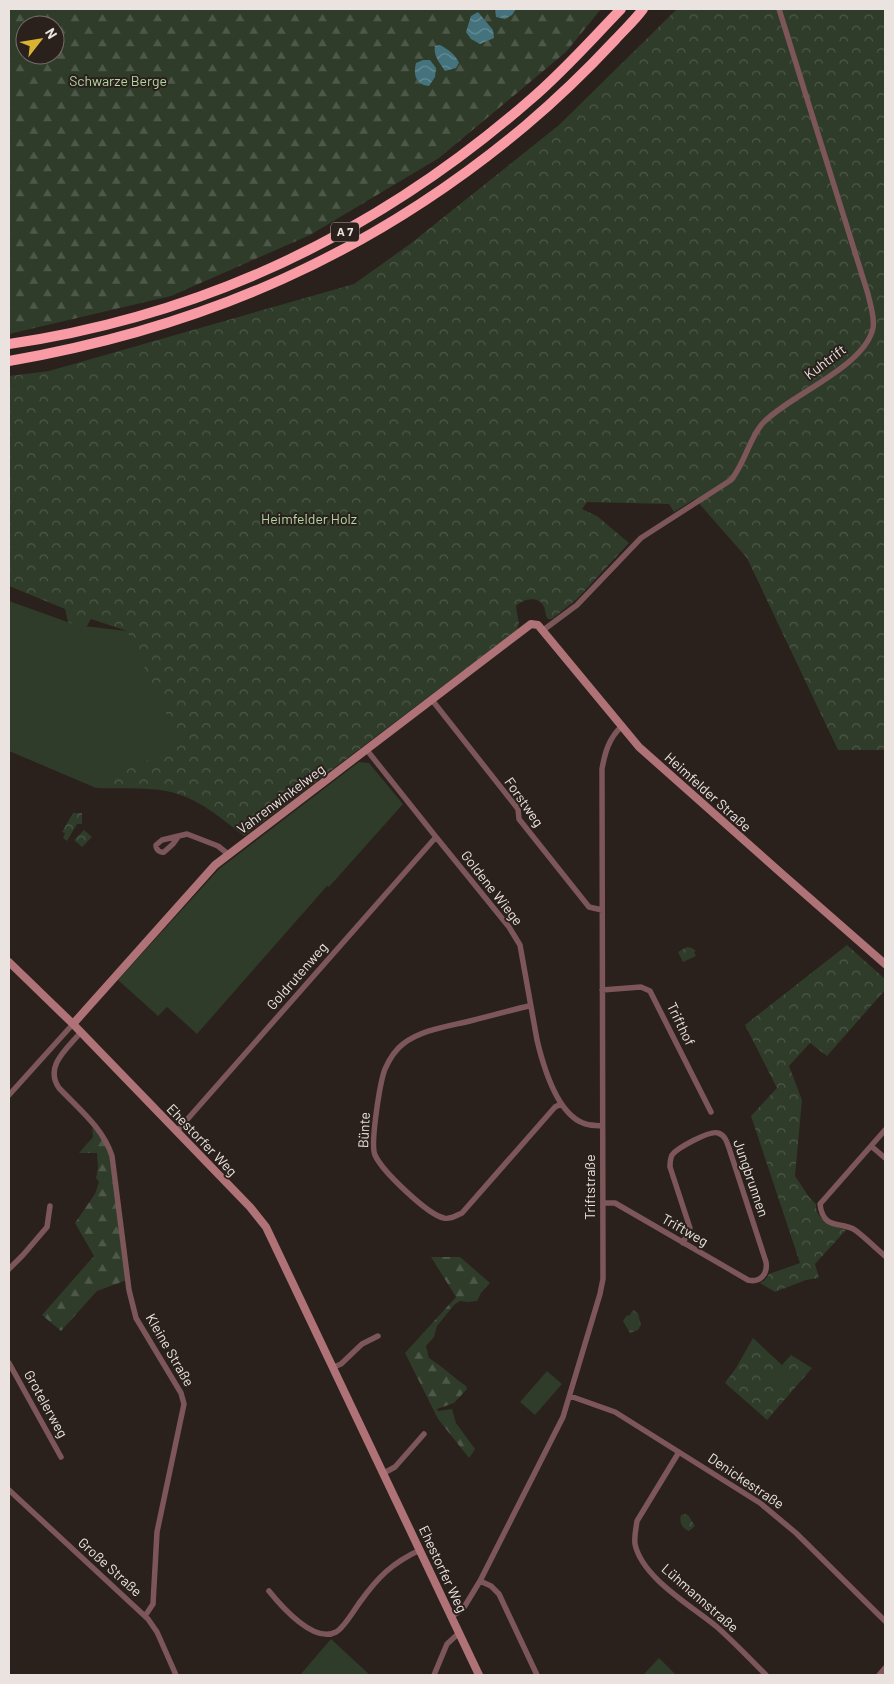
<svg xmlns="http://www.w3.org/2000/svg" width="894" height="1684" viewBox="0 0 894 1684" font-family="Barlow,sans-serif">
	<style>
		.forest { fill: url(#forest-firs); fill-rule: evenodd }
		.park { fill: url(#park-crowns) }
		.pitch { fill: #2f3c2a }
		.water { fill: url(#water-waves) }
		.lines { fill: none; stroke-linecap: round; stroke-linejoin: round }
		.street { stroke: #7c5659; stroke-width: 5.5 }
		.secondary { stroke: #af7277; stroke-width: 8 }
		.highway { stroke: #f99ba4; stroke-width: 10 }
		.labels { text-anchor: middle; stroke-width: 4; stroke-linejoin: round; paint-order: stroke }
		.shield { fill: #2a201c; stroke: #b0a8a5; stroke-width: 1 }
		.shield-label { font-size: 12px; font-weight: bold; fill: #eae3e0 }
		.park-label { font-size: 14px; fill: #b1d8a3; stroke: #2a201c }
		.street-label { font-size: 14px; fill: #eae3e0; stroke: #2a201c }
	</style>
	<defs>
		<pattern id="forest-firs" width="22" height="20" patternUnits="userSpaceOnUse" patternTransform="scale(1.25)"><rect width="22" height="20" fill="#2f3c2a"/><path d="M5 1l3.5 6h-7zM16 11l3.5 6h-7z" fill="#4d5849"/></pattern>
		<pattern id="park-crowns" width="20" height="18" patternUnits="userSpaceOnUse" patternTransform="scale(1.25)"><rect width="20" height="18" fill="#2f3c2a"/><path d="M2 6a3 3 0 1 1 6 0M12 15a3 3 0 1 1 6 0" fill="none" stroke="#4d5849"/></pattern>
		<pattern id="water-waves" width="16" height="10" patternUnits="userSpaceOnUse" patternTransform="scale(1.25)"><rect width="16" height="10" fill="#44737d"/><path d="M0 5q4-4 8 0t8 0" fill="none" stroke="#688d95"/></pattern>
	</defs>
	<rect width="100%" height="100%" fill="#2a201c"/>
	<path class="forest" d="M9,9H495L494,11L516,9H601L566,52L439,158L310,235L171,296L9,334ZM25,25H55V55H25Z
		M92,1123L108,1145L127,1280L97,1291L61,1331L42,1315L94,1256L75,1223L95,1194L99,1182L96,1178L98,1168L97,1153H79L93,1137Z
		M431,1257H460L490,1283L481,1293L477,1301L467,1302L460,1301L454,1305L437,1326L434,1337L426,1346L429,1358C442,1366 453,1377 466,1386L467,1389L454,1403L437,1409L438,1411L452,1409L456,1423L475,1449L469,1458L438,1419L405,1353L456,1297Z"/>
	<path class="park" d="M677,9H885V750H838L747,558L695,499L674,512L669,504L587,502L582,509L597,516L629,543L577,599L552,619H548C545,615 546,612 544,607C539,595 523,599 516,606L519,624L517,630L244,836C223,820 203,802 178,794C155,786 121,789 96,788L127,631L91,619L82,634L71,635L65,609L9,586V376L49,371L354,284L410,244L559,125Z
		M73,813H82V824H77L67,841L63,838L65,833L62,832Z
		M84,830L92,837L82,847L74,840Z
		M847,945L885,979V990L827,1056L810,1043L789,1066L802,1100L795,1176L809,1197L816,1204C815,1220 833,1226 846,1230L815,1264L819,1278L806,1280L775,1292L760,1283L765,1280L769,1274L800,1263L751,1116L777,1088L745,1025Z
		M687,947L692,948L696,951L694,952L696,956L683,962L678,952Z
		M633,1310L638,1313L641,1325L638,1330L630,1333L623,1321L627,1315L629,1316Z
		M753,1338L782,1365L791,1355L812,1368L767,1420L725,1383L736,1368Z
		M685,1514L688,1515L695,1526L689,1531C682,1528 679,1523 681,1515Z"/>
	<path class="pitch" d="M9,601L76,625L127,631L181,745L98,783L96,788L9,751Z
		M359,762L369,763L403,804L329,887L327,886L197,1034L167,1007L158,1016L118,980L219,869Z
		M778,1368L790,1379L780,1391L768,1380Z
		M547,1371L562,1384L535,1415L520,1402Z
		M331,1639L370,1675H300Z
		M659,1658L676,1675H643Z"/>
	<path class="water" d="M495,9H516L512,15L505,19L496,17Z
		M478,12L493,30L494,38L480,44L471,39L466,32L471,16Z
		M440,45C449,50 455,54 459,63L456,68L445,71C440,63 433,56 435,46Z
		M423,60H430L436,68L435,77L429,86C416,85 413,75 416,63Z"/>
	<g class="lines">
		<path class="street" d="M542,631L577,605L641,538L731,480C745,463 749,439 762,424C789,395 865,367 873,328C875,317 870,304 868,294L779,9
			M432,700L518,809L519,819L589,907L602,910
			M366,749L436,837L509,927L520,945L537,1040C543,1065 557,1113 583,1123C589,1126 596,1125 602,1126
			M178,837L173,844L164,852C160,853 156,850 156,845L162,840L187,834L218,846L228,854
			M602,990L641,987L650,991L711,1112
			M529,1006C511,1010 493,1015 474,1020C451,1026 422,1029 403,1044C395,1050 389,1060 385,1069C380,1082 370,1144 375,1155C382,1171 428,1215 444,1218C450,1220 457,1215 462,1213L555,1107L561,1104
			M81,1032C67,1049 44,1066 59,1088C79,1109 103,1128 112,1156L129,1290L136,1318L181,1393L184,1404L157,1532L153,1604L145,1616
			M9,1095L73,1024
			M885,1130L820,1204C823,1231 842,1221 855,1230C866,1238 875,1248 885,1256
			M177,1131L436,837
			M871,1146L885,1158
			M603,1203H615L748,1280C760,1283 768,1274 766,1262L729,1148C727,1142 725,1135 718,1133C710,1130 677,1148 672,1155C670,1159 670,1162 670,1167L690,1228L683,1243
			M9,1269L23,1255L47,1227L50,1206
			M9,1363L61,1457
			M334,1367L341,1364L362,1344L378,1336
			M570,1396L615,1412L760,1503L796,1533L885,1621
			M679,1452L637,1521C636,1529 634,1536 635,1544C642,1578 692,1606 717,1627C734,1642 750,1659 766,1675
			M384,1473L395,1467L424,1434
			M9,1490L148,1619L157,1632L176,1675
			M480,1581L491,1586L499,1594L537,1675
			M269,1591C281,1606 314,1644 336,1632C344,1628 354,1610 360,1602C378,1577 392,1563 420,1550
			M451,1617L463,1609L480,1581L563,1417L600,1294L603,1279L602,769C605,752 609,738 622,726
			M434,1675L447,1644L459,1633
			M879,1675L885,1668"/>
		<path class="secondary" d="M9,962L73,1024L250,1207L266,1227L479,1675
			M73,1024L215,865L531,624L538,625L639,747L781,873L885,964"/>
		<path class="highway" d="M9,344C207,315 380,231 530,100C563,72 591,40 621,9
			M9,361C205,327 372,254 525,126C557,99 587,70 615,40C625,29 635,20 643,9"/>
	</g>
	<g class="labels">
		<rect class="shield" x="331" y="222.5" width="28" height="19" rx="4"/>
		<g class="shield-label">
			<text x="345" y="236">A 7</text>
		</g>
		<g class="park-label">
			<text x="118" y="86">Schwarze Berge</text>
			<text x="309" y="524">Heimfelder Holz</text>
		</g>
		<g class="street-label">
			<text transform="translate(825 362) rotate(-37)" y="5">Kuhtrift</text>
			<text transform="translate(708 792) rotate(42)" y="5">Heimfelder Straße</text>
			<text transform="translate(281 799) rotate(-37)" y="5">Vahrenwinkelweg</text>
			<text transform="translate(524 802) rotate(55)" y="5">Forstweg</text>
			<text transform="translate(492 888) rotate(52)" y="5">Goldene Wiege</text>
			<text transform="translate(297 976) rotate(-49)" y="5">Goldrutenweg</text>
			<text transform="translate(681 1024) rotate(64)" y="5">Trifthof</text>
			<text transform="translate(364 1130) rotate(-87)" y="5">Bünte</text>
			<text transform="translate(202 1140) rotate(46)" y="5">Ehestorfer Weg</text>
			<text transform="translate(751 1178) rotate(71)" y="5">Jungbrunnen</text>
			<text transform="translate(590 1187) rotate(-90)" y="5">Triftstraße</text>
			<text transform="translate(685 1230) rotate(30)" y="5">Triftweg</text>
			<text transform="translate(170 1350) rotate(60)" y="5">Kleine Straße</text>
			<text transform="translate(46 1404) rotate(61)" y="5">Grotelerweg</text>
			<text transform="translate(746 1481) rotate(34)" y="5">Denickestraße</text>
			<text transform="translate(110 1567) rotate(42)" y="5">Große Straße</text>
			<text transform="translate(443 1569) rotate(65)" y="5">Ehestorfer Weg</text>
			<text transform="translate(700 1598) rotate(41)" y="5">Lühmannstraße</text>
		</g>
	</g>
	<rect width="894" height="1684" fill="none" stroke="#eae3e0" stroke-width="20"/>
	<g transform="translate(40 40) rotate(59)"><circle r="24" fill="#2a201c" stroke="#776e6a"/>
	<path d="M0-4L9 19L0 12L-9 19Z" fill="#dab333"/>
	<text y="-8" font-size="14" font-weight="bold" text-anchor="middle" fill="#eae3e0">N</text>
	</g>
</svg>
